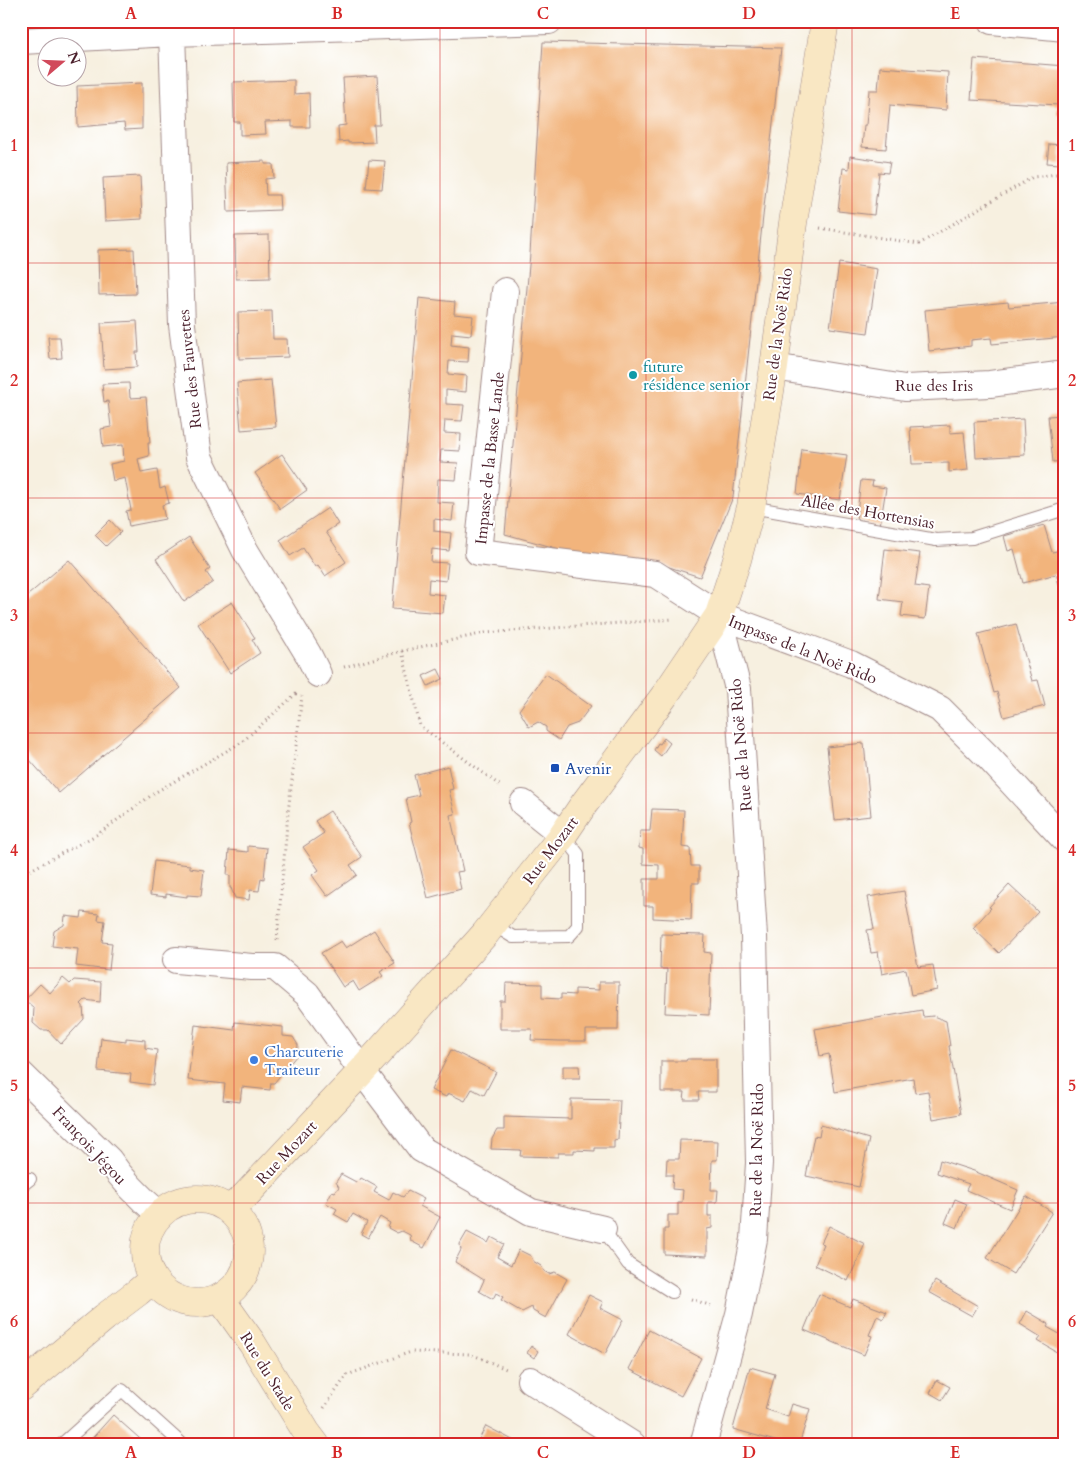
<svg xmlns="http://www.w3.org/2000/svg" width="1086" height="1466" viewBox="0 0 1086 1466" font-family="Cardo,serif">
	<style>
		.building { fill: #f2b47b }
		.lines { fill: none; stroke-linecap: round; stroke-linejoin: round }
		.lane-casing { stroke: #a08886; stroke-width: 14 }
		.street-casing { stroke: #a08886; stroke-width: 28 }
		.secondary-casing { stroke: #a08886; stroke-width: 29 }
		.path { stroke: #a08886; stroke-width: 3; stroke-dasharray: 1 4; stroke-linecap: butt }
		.lane { stroke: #fff; stroke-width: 12 }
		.street { stroke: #fff; stroke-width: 26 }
		.secondary { stroke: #f9e7c3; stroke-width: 28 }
		.grid { fill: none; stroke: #d62828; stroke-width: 1; stroke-opacity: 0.55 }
		.culture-dot { fill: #0f9aa8; stroke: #fff; stroke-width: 2 }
		.transit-dot { fill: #1a4fb4; stroke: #fff; stroke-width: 2 }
		.shop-dot { fill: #3f7fe0; stroke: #fff; stroke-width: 2 }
		.labels { text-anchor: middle; stroke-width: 4; stroke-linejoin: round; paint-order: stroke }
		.street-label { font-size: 16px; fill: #4a1f2b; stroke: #fff }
		.culture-label { font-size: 16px; fill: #0d838f; stroke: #fff; text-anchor: start }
		.transit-label { font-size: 16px; fill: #164399; stroke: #fff; text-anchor: start }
		.shop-label { font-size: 16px; fill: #366cbe; stroke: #fff; text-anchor: start }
		.neatline { fill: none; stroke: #d62828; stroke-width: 2 }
		.grid-label { font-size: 16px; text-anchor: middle; font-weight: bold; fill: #d62828 }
	</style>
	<rect width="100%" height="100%" fill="#fff"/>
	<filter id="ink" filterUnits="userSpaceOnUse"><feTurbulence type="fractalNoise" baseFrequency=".02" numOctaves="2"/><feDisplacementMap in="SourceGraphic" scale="10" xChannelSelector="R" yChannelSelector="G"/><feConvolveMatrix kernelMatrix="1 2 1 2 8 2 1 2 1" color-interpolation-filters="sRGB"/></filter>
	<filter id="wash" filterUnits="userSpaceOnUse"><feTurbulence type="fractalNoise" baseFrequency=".0096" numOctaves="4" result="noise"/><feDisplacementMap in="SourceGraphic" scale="20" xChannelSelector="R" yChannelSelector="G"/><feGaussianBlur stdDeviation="1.12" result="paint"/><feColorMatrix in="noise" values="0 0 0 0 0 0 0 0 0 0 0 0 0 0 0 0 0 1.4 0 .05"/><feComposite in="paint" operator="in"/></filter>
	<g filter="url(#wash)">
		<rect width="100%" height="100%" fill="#f7f0e0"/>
		<g id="blocks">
			<path class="building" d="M543,42L781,48L733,497L700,577L663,565L585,556L505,534L530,254Z
				M974,59L1065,66V116L1057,115L1058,105L971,100Z
				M880,67L948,72L946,110L890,105L886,149L862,147L864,125H866L869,90H878Z
				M377,76L380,125H374L375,142L348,143V141L339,142L338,126L346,125L343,78Z
				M294,80V94L309,93L310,127H292V121L265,122L266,134L240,135V122H234L233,82Z
				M142,83V129L125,130L124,123L78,127L77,86Z
				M1049,144L1061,145L1060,164L1047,163Z
				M850,156L890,162L888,173L879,172L874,215L838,211L843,168L849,169Z
				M369,160L385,161L382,189L366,188Z
				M265,161V164H273L274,178L265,179L266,195H279L280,210L228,212L226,163Z
				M140,176L142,219L105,221L103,178Z
				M269,235L270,278L236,279L235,236Z
				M134,249L136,294L99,295L98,250Z
				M839,263L877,269L868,333L830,328Z
				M419,298L455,302L454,314L473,316L471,335L452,333L451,345L469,347L468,362L449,361L448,374L467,376L466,392L446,390V404L464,405L462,421L445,420L444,433L461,434L460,451L441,450L440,462L458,463L456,480L438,479L437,502L454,503L452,521L434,519V531L451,533L449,551L432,549L431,562L448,563L446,581L429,579L428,593L445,595L443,613L392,609Z
				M1008,302L1009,307L1065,302V337L992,344L991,338L971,340V346L929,351L925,310Z
				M272,311L273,339H287L288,357L239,359L238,312Z
				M137,321L139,352H136L137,367L104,369L101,323Z
				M48,337H60L62,358L50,359Z
				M271,380L276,427L241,430L237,383Z
				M129,383L130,398L146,397L150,443H148L149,456L138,459L141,473L157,470L160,489L165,487L169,503L162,505L165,519L129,526L126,511L131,510L125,478L113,481L110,464L124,461L123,445L103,447L101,429L111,427L108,401L104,402L102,384Z
				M1063,415V419H1065V461L1053,462L1048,416Z
				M1023,419L1025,455L976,458L974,422Z
				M950,425V433L964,432L968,470L949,472V463L912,464L910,427Z
				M802,449L847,455L840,500L797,494Z
				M282,454L307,490L280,509L255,473Z
				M861,480L873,481L872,486L886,488L880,526L856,521Z
				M328,508L338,524L326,532L346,562L325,576L318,565L315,567L303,548L290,556L280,540Z
				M110,520L121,532L106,546L95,535Z
				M1044,525L1052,552L1065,549V586L1060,588L1056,574L1023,583L1014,549L1008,551L1004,536Z
				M189,537L210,569L206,572L213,582L184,602L156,559Z
				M885,549L920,553L915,586L929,588L925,619L901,616L903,602L879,599Z
				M69,560L181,688L59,793L21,750V601Z
				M232,602L255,638L252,639L260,653L230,673L198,624Z
				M1016,624L1032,681L1038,680L1045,706L1004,717L997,692L994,693L978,634Z
				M438,669L443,679L428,686L423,676Z
				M546,674L591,706L578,723L567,727L559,740L546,731V727L538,722L529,727L519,710Z
				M664,738L670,743L661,756L654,750L658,743L660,744Z
				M864,743L871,816L835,820L827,747Z
				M448,766L453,789L449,790L455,814L450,815L463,871L457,872L461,889L428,898L409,823L411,822L406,798L419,795L414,775Z
				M652,809L684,810L682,847L690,848L691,866H699V883H692L691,920L653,918V906H644V879H659V865L643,864V849L639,848L640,831H650Z
				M330,811L362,857L350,865L357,875L327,896L312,875L319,870L303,847L324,833L315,821Z
				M248,846L267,848L264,879L261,878L259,891L250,890L249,900L235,898L231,888H230V875H227L229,850L248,852Z
				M154,861L190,865V868L204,870L201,896L187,895V897L166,894V897L150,895Z
				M1009,885L1038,912L999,953L973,928L991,908L989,907Z
				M904,891L918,967L933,965L937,990L911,995L906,969L882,974L878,952L871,953L867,930L874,929L868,897Z
				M82,912L99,914L98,920L105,921L102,942L112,943L109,970L76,966L78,949L52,946L54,931L64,925L65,916L81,918Z
				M374,930L395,963L380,972L383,976L359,991L353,981L343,987L321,953L341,941L346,948Z
				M661,934L705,935L704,952L711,953L709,1015L665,1013L667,969H660Z
				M63,978L70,984L74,980L101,982L100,1002L85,1000L81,1004L83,1006L84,1019L61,1044L48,1030H41L33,1023L34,1008L25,1000L40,984L50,993Z
				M599,982H619L618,1030H586V1041H560L531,1040L532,1029H500V1001H505L506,983L542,984V998L561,999V994L575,995V989L599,990Z
				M922,1010L923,1017L933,1016L946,1021L950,1046H949L961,1114L933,1119L928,1091L915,1093L913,1078L835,1092L829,1054L820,1056L815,1029Z
				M235,1022L283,1027V1036L293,1037L298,1045L297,1055L274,1083H271L270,1090L242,1087L240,1102L223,1100L225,1084L188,1080L195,1025L234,1030Z
				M101,1038L126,1041V1038L145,1040V1048L157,1050L153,1085L130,1082L131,1074L98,1071Z
				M451,1050L496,1072L484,1095L472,1089L465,1101L448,1093L446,1097L431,1090Z
				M687,1059H716V1092H698L699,1100H684L685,1092H661V1061H686Z
				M563,1066H579L580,1078H563Z
				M571,1099L620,1100L618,1139L614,1140V1148H595V1151L574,1150V1153H558V1157L520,1156L521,1150L491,1149L492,1139L497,1130H504V1117L571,1119Z
				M821,1125L869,1139L859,1187L806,1176L814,1136L819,1137Z
				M680,1140L718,1141L717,1160H712L711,1190H718L717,1202H708V1216H712V1228L707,1229V1256L664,1254V1229H668V1215H678V1202H682L683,1190L672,1189L673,1175H666L667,1159H679Z
				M940,1160L974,1171L1018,1190L1010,1209L966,1190L969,1184L937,1173Z
				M341,1174L358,1183L361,1178L377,1187L374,1192L389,1200L393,1192L403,1197L408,1191L424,1199L420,1206L440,1217L424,1248L411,1241L410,1235L402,1231L397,1233L388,1228L390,1223L380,1217L368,1238L361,1234L367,1222L353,1214L348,1222L334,1214L337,1209L326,1203L332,1191L335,1192L339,1187L336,1182Z
				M1026,1196L1052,1212L1013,1274L987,1258Z
				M955,1199L967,1204L957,1228L945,1223Z
				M829,1226L865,1244L848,1281L815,1265L824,1244L821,1243Z
				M467,1232L488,1243L491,1237L504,1244L497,1257L511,1265L519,1250L531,1256L533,1261L541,1266L544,1271L549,1274L555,1272L567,1279L546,1318L533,1311L532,1307L522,1312L501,1300L503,1297L496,1293L493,1299L479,1291L484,1280L455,1262L461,1250L460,1244Z
				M935,1281L978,1306L972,1316L929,1292Z
				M819,1294L850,1307L853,1299L887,1312L883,1319L877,1316L869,1335L872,1336L864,1355L804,1330Z
				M589,1295L603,1302L600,1308L623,1320L605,1354L569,1334Z
				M1027,1311L1049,1324L1047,1327L1065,1337V1357L1038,1341L1041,1337L1020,1324Z
				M649,1330L701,1358L681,1396L629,1369Z
				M531,1346L538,1351L534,1358L527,1353Z
				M750,1367L775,1374L765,1409L788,1417L792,1404L810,1409L799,1445H789L733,1429Z
				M937,1380L950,1387L942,1400L930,1393Z
				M113,1415L147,1445H86Z
				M486,1426L522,1445H476Z"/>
		</g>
	</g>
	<g filter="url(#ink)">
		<use href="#blocks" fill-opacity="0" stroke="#a08886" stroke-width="1"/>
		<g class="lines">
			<defs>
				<path id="lane" d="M751,507L936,540L972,538L1065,509
					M492,924L513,937L569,936L578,926V854L563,835
					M21,1186L30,1179
					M603,1229L628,1264L672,1292
					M61,1445L122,1390L183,1445"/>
				<path id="street" d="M992,21L1065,28
					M172,33L182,325L199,457L245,550L308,654L318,674
					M21,41L172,33L549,21
					M505,291L478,552L655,574L719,615L851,664L940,709L989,758L1065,840
					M774,367L905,388L990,384L1065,374
					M523,803L563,835
					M176,960L252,967H275L307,994L362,1071L421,1149L531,1212L603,1229
					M21,1074L109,1160C123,1181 140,1198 159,1214
					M530,1380L633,1445
					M703,1445L739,1314L754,1239L759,1163L754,936L738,689L719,615"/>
				<path id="secondary" d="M145 1251a52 52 0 1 1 104 0a52 52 0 1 1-104 0Z
					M229,1210L245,1196L362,1071L485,934L563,835L584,804L665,695L719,615L737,560L751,507L774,367L793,223L825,21
					M220,1298L252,1343L307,1433L316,1445
					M21,1387L105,1317L138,1292L153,1279"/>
			</defs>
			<use href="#lane" class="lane-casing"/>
			<use href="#street" class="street-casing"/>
			<use href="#secondary" class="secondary-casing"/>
			<path class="path" d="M820,228L919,244L1033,177L1065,173
				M402,651L420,726L502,787
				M344,667L402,651L485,633L674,619
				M21,875L98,834L156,792L242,742L298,692
				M277,940L288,813L302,696
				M691,1299L712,1306
				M324,1408L347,1375L411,1352L471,1354L506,1369"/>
			<use href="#lane" class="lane"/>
			<use href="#street" class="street"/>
			<use href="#secondary" class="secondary"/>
		</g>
	</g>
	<path class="grid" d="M234,21V1445M440,21V1445M646,21V1445M852,21V1445M21,263H1065M21,498H1065M21,733H1065M21,968H1065M21,1203H1065"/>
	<circle class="culture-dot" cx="633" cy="375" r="5"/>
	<rect class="transit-dot" x="550" y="763" width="10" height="10" rx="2.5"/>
	<circle class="shop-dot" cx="254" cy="1060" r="5"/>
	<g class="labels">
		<g class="street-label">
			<text transform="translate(777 334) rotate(-82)" y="6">Rue de la Noë Rido</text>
			<text transform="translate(189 369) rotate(-96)" y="6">Rue des Fauvettes</text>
			<text x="934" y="391">Rue des Iris</text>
			<text transform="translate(489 458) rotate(-84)" y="6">Impasse de la Basse Lande</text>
			<text transform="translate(868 511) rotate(10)" y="6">Allée des Hortensias</text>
			<text transform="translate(803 649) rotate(22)" y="6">Impasse de la Noë Rido</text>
			<text transform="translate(740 745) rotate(-95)" y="6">Rue de la Noë Rido</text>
			<text transform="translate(550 850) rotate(-53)" y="6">Rue Mozart</text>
			<text transform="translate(90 1145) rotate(47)" y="6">François Jégou</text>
			<text transform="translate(756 1150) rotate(-89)" y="6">Rue de la Noë Rido</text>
			<text transform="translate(286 1152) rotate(-47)" y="6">Rue Mozart</text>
			<text transform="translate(268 1371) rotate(58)" y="6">Rue du Stade</text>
		</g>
		<g class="culture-label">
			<text x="643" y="372">future<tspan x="643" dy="18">résidence senior</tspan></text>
		</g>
		<g class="transit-label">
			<text x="565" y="774">Avenir</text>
		</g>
		<g class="shop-label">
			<text x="264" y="1057">Charcuterie<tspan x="264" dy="18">Traiteur</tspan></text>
		</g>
	</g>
	<rect width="1086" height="1466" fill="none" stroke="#fff" stroke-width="55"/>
	<g transform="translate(62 62) rotate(71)"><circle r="24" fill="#ffffff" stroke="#b7a5aa"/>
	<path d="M0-4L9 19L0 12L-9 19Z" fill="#d1495b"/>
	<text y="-8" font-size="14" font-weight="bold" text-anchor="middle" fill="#4a1f2b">N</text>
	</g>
	<rect x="28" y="28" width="1030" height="1410" class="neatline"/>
	<g class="grid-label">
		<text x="131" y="19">A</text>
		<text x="337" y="19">B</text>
		<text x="543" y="19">C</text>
		<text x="749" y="19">D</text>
		<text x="955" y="19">E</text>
		<text x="14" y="151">1</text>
		<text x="1072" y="151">1</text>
		<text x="14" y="386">2</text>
		<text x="1072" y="386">2</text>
		<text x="14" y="621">3</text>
		<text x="1072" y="621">3</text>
		<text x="14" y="856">4</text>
		<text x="1072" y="856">4</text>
		<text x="14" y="1091">5</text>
		<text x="1072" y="1091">5</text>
		<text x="14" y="1327">6</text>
		<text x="1072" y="1327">6</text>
		<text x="131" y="1458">A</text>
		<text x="337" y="1458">B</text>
		<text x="543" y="1458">C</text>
		<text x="749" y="1458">D</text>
		<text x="955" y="1458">E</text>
	</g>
</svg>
